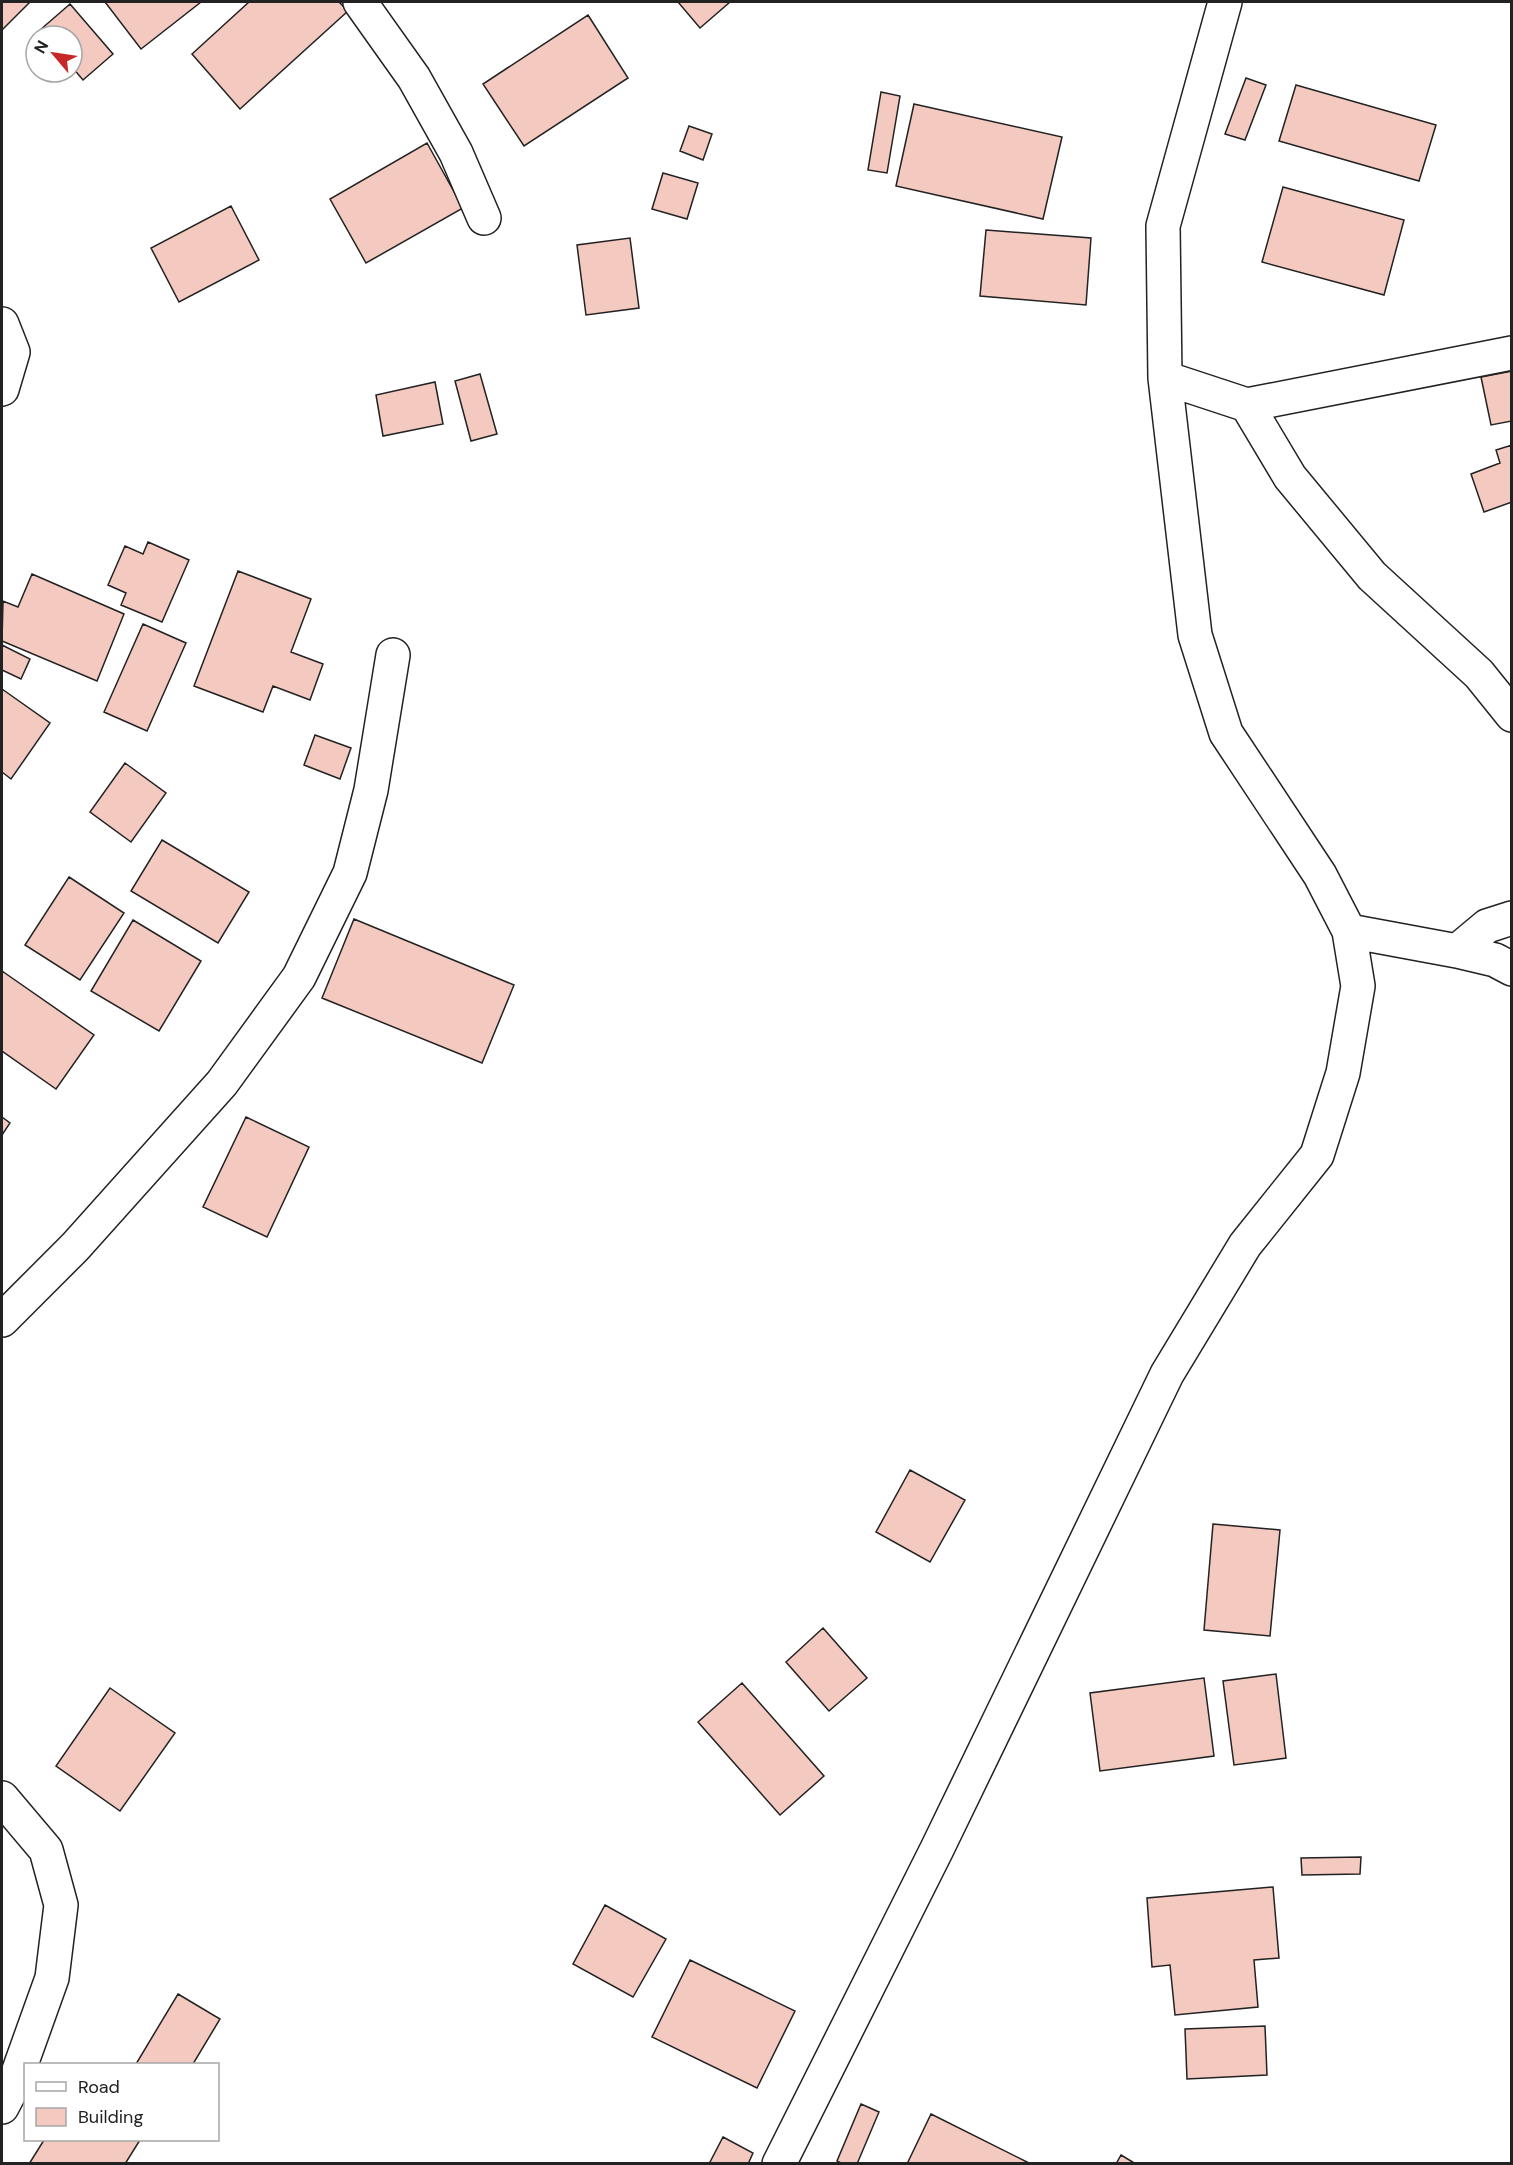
<svg xmlns="http://www.w3.org/2000/svg" width="1513" height="2165" viewBox="0 0 1513 2165" font-family="'DM Sans',sans-serif">
	<style>
		.building { fill: #f3c9c0; stroke: #222; stroke-width: 1.5 }
		.lines { fill: none; stroke-linecap: round; stroke-linejoin: round }
		.minor-casing { stroke: #222; stroke-width: 36 }
		.minor { stroke: #fff; stroke-width: 33 }
	</style>
	<rect width="100%" height="100%" fill="#fff"/>
	<path class="building" d="M2,2H30L2,30Z
		M105,2H201L141,49Z
		M249,2H339L348,11L240,109L192,54Z
		M678,2H730L700,28Z
		M70,4L113,54L83,80L72,67V36H45L40,30Z
		M588,15L628,78L524,146L483,84Z
		M1246,78L1266,85L1245,140L1225,134Z
		M1296,85L1436,125L1419,181L1279,141Z
		M881,92L900,96L887,173L868,170Z
		M914,104L1062,137L1043,219L896,186Z
		M689,126L712,134L703,160L680,151Z
		M427,143L463,208L366,263L330,199Z
		M663,173L698,183L687,219L652,209Z
		M1283,187L1404,220L1384,295L1262,262Z
		M231,206L259,260L179,302L151,248Z
		M986,230L1091,238L1086,305L980,296Z
		M630,238L639,308L586,315L577,245Z
		M1512,371V421L1491,425L1481,377Z
		M480,374L497,434L471,441L455,381Z
		M435,382L443,424L383,436L376,395Z
		M1512,445V502L1484,512L1471,474L1500,463L1496,450Z
		M148,542L189,560L162,622L121,605L126,593L108,585L125,546L143,554Z
		M238,571L311,599L291,652L323,664L310,700L273,686L263,712L194,686Z
		M32,574L124,614L97,681L2,641L3,601L18,607Z
		M143,624L186,643L147,731L104,712Z
		M2,645L30,659L21,679L2,670Z
		M2,689L50,723L11,779L2,772Z
		M315,735L351,748L340,779L304,765Z
		M125,763L166,793L131,842L90,812Z
		M162,840L249,892L218,943L131,891Z
		M69,877L124,913L80,980L25,945Z
		M354,919L514,985L482,1063L322,998Z
		M133,920L201,961L159,1031L91,991Z
		M2,971L94,1035L56,1089L2,1051Z
		M2,1117L10,1123L2,1135Z
		M246,1117L309,1147L267,1237L203,1207Z
		M910,1470L965,1500L930,1562L876,1532Z
		M1213,1524L1280,1530L1270,1636L1204,1630Z
		M823,1628L867,1678L829,1711L786,1662Z
		M1276,1674L1286,1758L1234,1765L1223,1681Z
		M1204,1678L1214,1756L1100,1771L1090,1693Z
		M742,1683L824,1776L780,1815L698,1722Z
		M110,1688L175,1733L120,1811L56,1766Z
		M1361,1857L1360,1874L1302,1875L1301,1858Z
		M1273,1887L1279,1958L1254,1960L1258,2007L1175,2015L1170,1965L1152,1967L1147,1898Z
		M605,1905L666,1939L633,1997L573,1964Z
		M690,1960L795,2011L757,2088L652,2037Z
		M178,1994L220,2019L193,2064H136Z
		M1265,2026L1267,2075L1187,2079L1185,2029Z
		M861,2104L879,2112L857,2164H843L837,2161Z
		M931,2114L1031,2164H907Z
		M723,2137L753,2153L748,2164H709Z
		M44,2140H140L125,2164H29Z
		M1121,2155L1136,2164H1116Z"/>
	<g class="lines">
		<defs>
			<path id="minor" d="M360,2L414,78L456,153L484,218
				M2,324L13,352L2,389
				M1165,378L1247,405L1512,353
				M1247,405L1290,477L1372,576L1479,674L1512,715
				M1349,931L1457,951L1495,960L1512,969
				M1457,951L1487,926L1512,918
				M2,1320L75,1247L222,1083L299,977L350,873L371,790L393,655
				M2,1798L46,1850L61,1905L52,1978L14,2084L2,2107
				M779,2164L937,1849L1167,1374L1245,1245L1317,1155L1343,1073L1358,986L1349,931L1320,875L1226,733L1195,635L1165,378L1163,226L1225,2"/>
		</defs>
		<use href="#minor" class="minor-casing"/>
		<use href="#minor" class="minor"/>
	</g>
	<rect width="1513" height="2165" fill="none" stroke="#222222" stroke-width="6"/>
	<rect x="24" y="2063" width="195" height="78" fill="#ffffff" stroke="#a7a7a7" stroke-width="1.5"/>
	<rect x="36" y="2082" width="30" height="9" fill="#ffffff" stroke="#a7a7a7" stroke-width="1.5"/>
	<text x="78" y="2093" font-size="18" fill="#222222">Road</text>
	<rect x="36" y="2108" width="30" height="18" fill="#f3c9c0" stroke="#a7a7a7" stroke-width="1.5"/>
	<text x="78" y="2123" font-size="18" fill="#222222">Building</text>
	<g transform="translate(54 54) rotate(299)"><circle r="28" fill="#ffffff" stroke="#a7a7a7" stroke-width="1.5"/>
	<path d="M0-4.5L10 22L0 15L-10 22Z" fill="#c62828"/>
	<text y="-9" font-size="16" font-weight="bold" text-anchor="middle" fill="#222222">N</text>
	</g>
</svg>
